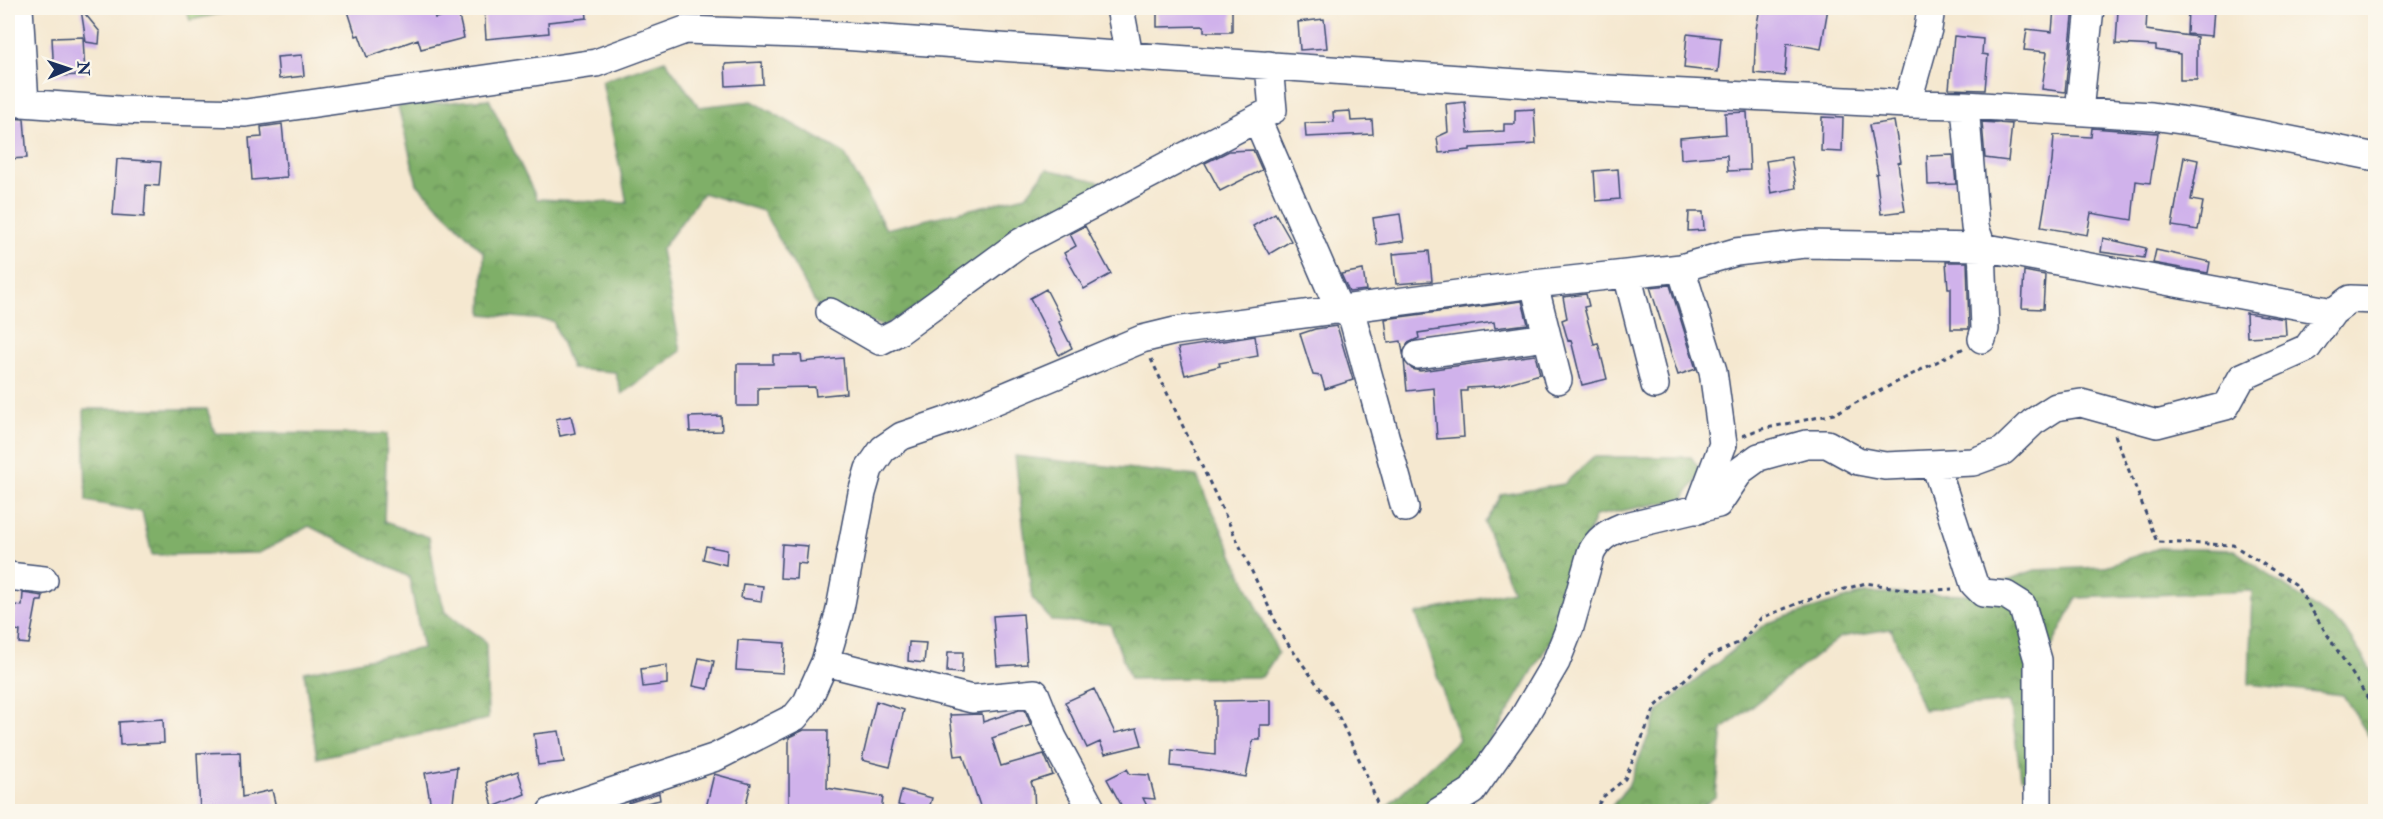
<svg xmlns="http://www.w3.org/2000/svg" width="2383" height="819" viewBox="0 0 2383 819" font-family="'IM FELL Double Pica',serif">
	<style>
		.grass { fill: #9fcb78; stroke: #5d7d6b; stroke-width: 1.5 }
		.forest { fill: url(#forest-crowns); stroke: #4d6f63; stroke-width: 1.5 }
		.building { fill: #d0b2eb }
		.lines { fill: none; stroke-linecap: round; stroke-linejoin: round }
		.minor-casing { stroke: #3c4b6f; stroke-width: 30 }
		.path { stroke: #3c4b6f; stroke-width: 3; stroke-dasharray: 4.5 4.5; stroke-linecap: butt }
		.minor { stroke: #fff; stroke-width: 27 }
	</style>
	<defs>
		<pattern id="forest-crowns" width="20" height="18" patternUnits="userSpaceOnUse" patternTransform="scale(1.5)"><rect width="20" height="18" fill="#7faf68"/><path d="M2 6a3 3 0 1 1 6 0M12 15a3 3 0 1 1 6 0" fill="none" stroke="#678f59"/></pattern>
	</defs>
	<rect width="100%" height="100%" fill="#fbf7ec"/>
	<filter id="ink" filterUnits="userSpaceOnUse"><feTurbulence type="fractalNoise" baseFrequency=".0167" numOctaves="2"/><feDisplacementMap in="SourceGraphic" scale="12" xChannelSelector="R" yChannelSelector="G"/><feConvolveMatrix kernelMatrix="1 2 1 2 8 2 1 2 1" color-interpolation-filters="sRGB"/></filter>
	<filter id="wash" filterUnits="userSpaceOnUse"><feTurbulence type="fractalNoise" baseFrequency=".008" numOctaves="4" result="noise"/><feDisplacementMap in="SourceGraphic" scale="24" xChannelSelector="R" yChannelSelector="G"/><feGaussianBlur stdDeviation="1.35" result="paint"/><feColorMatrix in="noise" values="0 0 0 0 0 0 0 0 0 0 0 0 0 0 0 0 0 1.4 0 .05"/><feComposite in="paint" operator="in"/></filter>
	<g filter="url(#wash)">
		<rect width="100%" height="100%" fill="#f5e8d0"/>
		<path class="grass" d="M186,8H244L190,20Z"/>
		<path class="forest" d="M665,60L699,107L752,101L844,153L886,229L1026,196L1047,169L1117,186L884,326L819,309L763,211L703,193L661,250L681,351L622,394L615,372L572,369L553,321L482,314L484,253L417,184L398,106L489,99L537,199L627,203L602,81Z
			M84,409H207L215,433L387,434L384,522L429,537L435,575L445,612L486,642L488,719L317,758L304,672L423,648L409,577L309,526L259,553L152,555L142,512L86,501Z
			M1015,456L1197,476L1278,653L1262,677L1130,679L1110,624L1052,621L1032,598Z
			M1593,457H1691L1702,472L1683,499L1595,516L1552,638L1462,790L1429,811L1381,812L1459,739L1416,614L1513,591L1484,522L1502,495L1564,484Z
			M2159,548L2234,550L2344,628L2375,676V746L2343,695L2249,684L2252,591L2077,598L2045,660L2046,787L2021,777L2010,702L1923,710L1891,629L1840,637L1723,729L1716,796L1697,811L1607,812L1628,786L1659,710L1767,623L1864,593L1968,594L2035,570L2103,567Z"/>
		<g id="blocks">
			<path class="building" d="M347,8H432L435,18L458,12L464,38L421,49L418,39L367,57L359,35L356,36Z
				M484,8H586L587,18L548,22L549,33L486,39Z
				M1157,8H1232V32H1204V26L1157,27Z
				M1760,8H1828L1821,49L1787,43L1785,76L1754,73L1756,29Z
				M2054,8H2074L2065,92L2042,89L2047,52L2024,50L2027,29L2052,32Z
				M2188,8H2214L2212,36L2187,34Z
				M81,9L100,32L99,44L86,42Z
				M2118,10L2147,11L2146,30L2197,37V80H2180V54L2156,50V46L2116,44Z
				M1324,19L1327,48L1300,50L1298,22Z
				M1687,34L1721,38L1718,72L1684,68Z
				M1954,36L1983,39L1982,54L1988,55L1985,90L1949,89Z
				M83,37L85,75L54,76L52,38Z
				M302,55L304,76L279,79L277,57Z
				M762,62L763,84L726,86L725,64Z
				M1465,102L1468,133L1504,131V124H1515V110L1534,109L1536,144L1470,148V150L1439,153L1437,137L1448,132L1446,104Z
				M1350,111L1351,121L1372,120L1373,134L1306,137L1305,123L1334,122L1333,112Z
				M1747,112L1750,170L1728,171L1727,155L1681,159L1680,138L1726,134L1725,113Z
				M1822,117L1843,118L1842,152L1821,151Z
				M8,118L24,119L27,158L8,159Z
				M1894,121L1901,162L1898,163L1905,211L1881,214L1876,174L1878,173L1869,125Z
				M1982,122L2012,124L2008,161L1985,158Z
				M282,124L287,177L252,180L249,138L262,137L261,127Z
				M2092,128L2158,133L2150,183L2136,181L2132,220L2091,213L2087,235L2041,227L2052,162L2054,135L2091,137Z
				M1253,150L1262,170L1220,191L1205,163L1229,151Z
				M1953,155L1956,184L1928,185L1927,156Z
				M1791,157L1796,188L1771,193L1766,161Z
				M2184,157L2198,160L2191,200L2203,202L2198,230L2172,226Z
				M117,159L161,162L159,186L146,185L144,217L113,215Z
				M1618,169L1620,199L1596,201L1594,171Z
				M1689,212H1703L1704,230L1688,231Z
				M1275,213L1291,241L1269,254L1253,226Z
				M1400,214L1404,241L1377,245L1373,218Z
				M1085,226L1111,274L1084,289L1064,253L1076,246L1070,234Z
				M2103,238L2146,248L2144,258L2101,252Z
				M2156,250L2210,262L2208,273L2153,263Z
				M1429,251L1432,281L1396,284L1393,254Z
				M1946,262H1967L1969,329H1951V288H1948Z
				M1363,270L1366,290L1349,292L1341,274Z
				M2024,271L2045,275L2043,309L2022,308Z
				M1670,285L1696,369L1678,375L1650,287Z
				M1046,289L1062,320L1059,322L1072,348L1059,355L1030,298Z
				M1586,294L1589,306L1584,307L1594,344L1598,343L1607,379L1582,385L1571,340L1568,341L1562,320L1567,318L1563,297Z
				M1522,301L1528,324L1495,328L1494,322L1418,333L1419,338L1408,343L1403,353L1401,341L1388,343L1385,319Z
				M2246,313L2285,319L2286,335L2247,337Z
				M1337,326L1353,380L1325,389L1321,376L1313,375L1300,334L1315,329Z
				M1255,336L1258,356L1219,363L1220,366L1185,375L1178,348Z
				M773,355H801L802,362L843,358L846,393L816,396L815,387L758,388V406H737V364H773Z
				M1535,355L1540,374L1499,386L1467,388V391H1461L1464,437L1437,439L1434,388L1407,391L1404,360L1412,369L1420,371Z
				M571,416L575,433L560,436L556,419Z
				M721,416L722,431L690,432L689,417Z
				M782,544L808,546L806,564L797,563L796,579L780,578Z
				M706,546L727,550L726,565L703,559Z
				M743,584L763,586L761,601L741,598Z
				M23,593L43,596L42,601H37L29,644L19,643L20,631L11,629L16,605L22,606Z
				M1023,614L1027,664L997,666L993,616Z
				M738,640L785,643L783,673L736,670Z
				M909,642L926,643L924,663L908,661Z
				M948,652H963L962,673L947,672Z
				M699,658L714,661L708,689L693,686Z
				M667,665V684L643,687L641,669Z
				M1094,689L1115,733L1137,728L1142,745L1105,754L1100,742L1087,748L1065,702Z
				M1271,700V725H1260V740H1253L1246,777L1201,769L1171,766L1172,750L1215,755V701Z
				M876,701L904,710L890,767L862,760Z
				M1019,710H1025L1031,725L992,738L1001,766L1044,754L1053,775L1031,782L1034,791L1035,812H982L963,755L955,756L950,715L982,714L983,722Z
				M163,719L164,743L120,745L119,722Z
				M804,730H828L827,788L883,797L881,812H855L827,807V812H789V737Z
				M559,731L564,762L538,765L534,734Z
				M240,752L242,797L272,790L277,812H200L197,753Z
				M457,767L452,812H432L425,773Z
				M1127,769L1130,774L1149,775L1155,799L1143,798L1150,812H1125L1107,779Z
				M518,772L525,794L493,807L487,782Z
				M714,774L751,784L744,812H705Z
				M902,790L932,798L928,812L898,805Z
				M659,793L660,800L629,807L628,803Z"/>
		</g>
	</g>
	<g filter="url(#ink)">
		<use href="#blocks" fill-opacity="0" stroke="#3c4b6f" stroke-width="1.5"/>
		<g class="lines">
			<defs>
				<path id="minor" d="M19,8L25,103
					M1120,8L1129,56
					M8,102L119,110L246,113L596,63L685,30L827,35L1606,89L1907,104L1965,105L2152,116L2209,124L2376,157
					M1907,104L1928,29L1931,8
					M1965,105L1975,227L1982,247L1985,329L1982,339
					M2079,111L2090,8
					M1257,119L1339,309L1352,316L1405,508
					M1681,268L1713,371L1723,444L1698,510
					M1627,274L1655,385
					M1534,284L1558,380
					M830,312L880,341L898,332L1021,242L1273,110L1269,65
					M1418,355L1547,337
					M1935,464L1974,584L1983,593L2006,595L2022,605L2038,660V812
					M8,576L44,580
					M825,662L972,699L1035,693L1053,738L1093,812
					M551,812L716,757L795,717L807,702L825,662L839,614L862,493L869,469L883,449L902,436L949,420L1142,339L1175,331L1534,284L1681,268L1736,252L1805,244L1982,247L2333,312
					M1438,812L1472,791L1522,720L1556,662L1570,627L1591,553C1598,539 1607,533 1622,527L1718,504L1741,470L1759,457L1806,444H1827L1858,461L1885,466L1973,462L2003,451L2033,422L2056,407L2081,403L2157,424L2226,406L2242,377L2307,348L2333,312L2350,299L2376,300"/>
			</defs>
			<use href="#minor" class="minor-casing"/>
			<path class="path" d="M1151,359L1283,637L1335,709L1369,780L1380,812
				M2115,435L2157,542L2233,545L2295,584L2376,711
				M1743,436L1757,430L1834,414L1964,348
				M1593,812L1604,796L1625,779L1655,707L1710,656L1742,641L1761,618L1804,601L1866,583L1916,591L1952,589"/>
			<use href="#minor" class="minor"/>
		</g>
	</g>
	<rect width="2383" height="819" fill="none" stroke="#fbf7ec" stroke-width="30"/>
	<g transform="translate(69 69) rotate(88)" stroke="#fbf7ec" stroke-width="4.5" paint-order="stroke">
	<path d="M0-4.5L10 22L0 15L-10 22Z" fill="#1b2f5e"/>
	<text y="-9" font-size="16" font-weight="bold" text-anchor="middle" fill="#1b2f5e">N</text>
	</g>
</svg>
